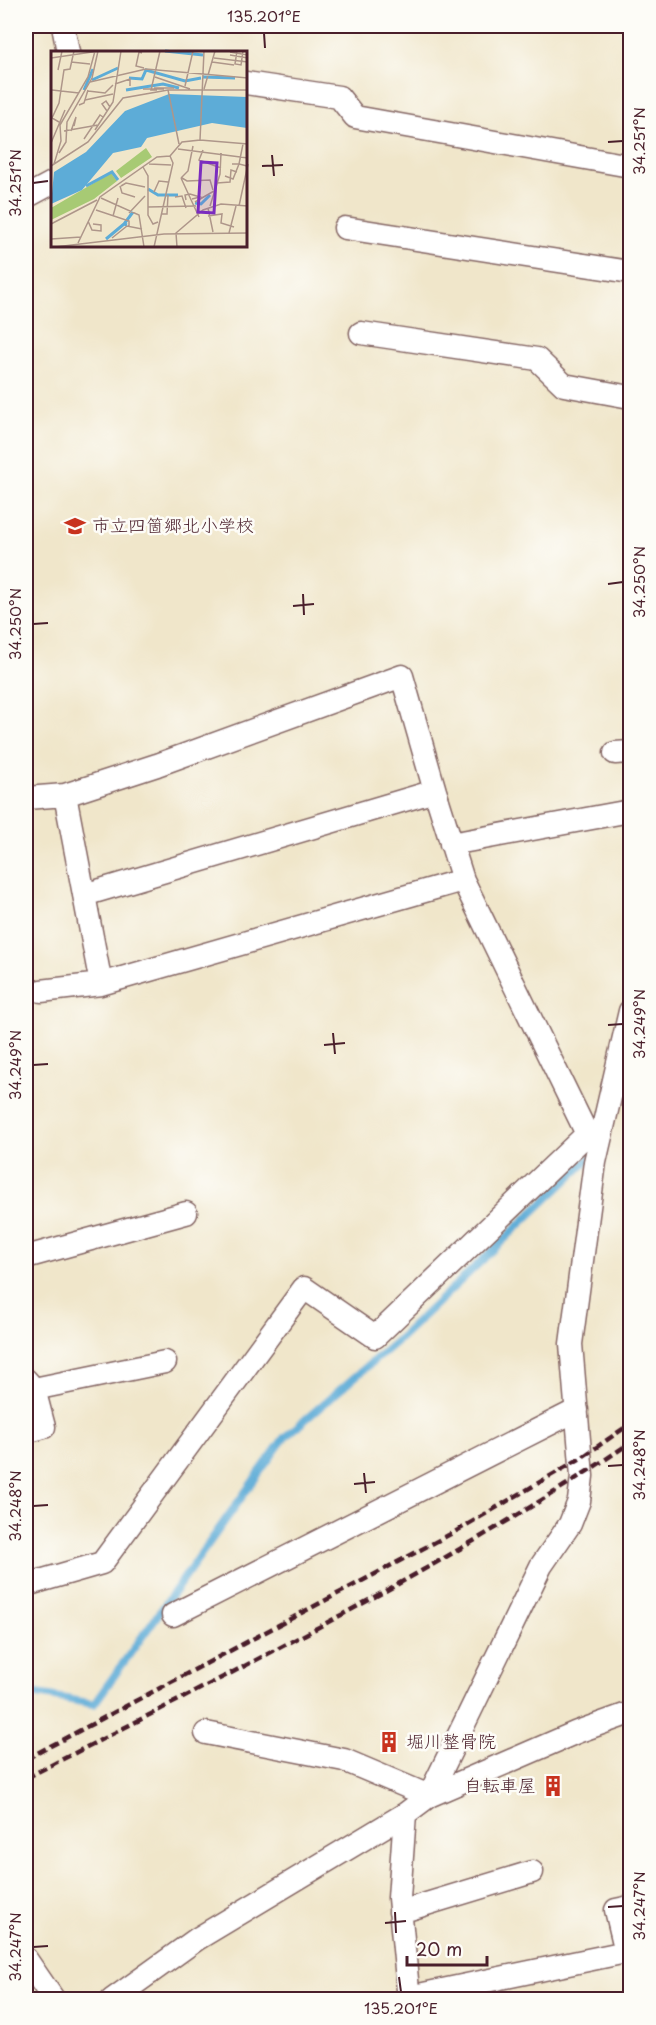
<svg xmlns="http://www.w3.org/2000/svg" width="656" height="2025" viewBox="0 0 656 2025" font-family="'Playpen Sans','Klee One',sans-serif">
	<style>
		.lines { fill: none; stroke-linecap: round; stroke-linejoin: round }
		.stream { stroke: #5dacd7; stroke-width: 8 }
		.street-casing { stroke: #846563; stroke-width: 25 }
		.street { stroke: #fff; stroke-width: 22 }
		.rail { stroke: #4a1f2b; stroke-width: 4.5; stroke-dasharray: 9 4.5; stroke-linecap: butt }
		.ticks { fill: none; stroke: #4a1f2b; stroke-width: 2 }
		.labels { text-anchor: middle; stroke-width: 5; stroke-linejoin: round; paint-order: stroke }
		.poi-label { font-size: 18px; fill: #4a1f2b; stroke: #fdfcf7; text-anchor: start }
		.inset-river { fill: none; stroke: #5dacd7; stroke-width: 3 }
		.inset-road { fill: none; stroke: #ae968a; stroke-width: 1.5 }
		.view { fill: #7b2cbf; fill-opacity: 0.15; stroke: #7b2cbf; stroke-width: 3 }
		.inset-edge { fill: none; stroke: #4a1f2b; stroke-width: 3 }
		.neatline { fill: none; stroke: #4a1f2b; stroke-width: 2 }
		.ticks-label { font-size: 15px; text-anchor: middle; fill: #4a1f2b }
	</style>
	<rect width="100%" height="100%" fill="#fdfcf7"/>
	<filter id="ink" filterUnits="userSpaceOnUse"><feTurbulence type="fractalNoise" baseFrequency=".0167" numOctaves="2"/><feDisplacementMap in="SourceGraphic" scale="12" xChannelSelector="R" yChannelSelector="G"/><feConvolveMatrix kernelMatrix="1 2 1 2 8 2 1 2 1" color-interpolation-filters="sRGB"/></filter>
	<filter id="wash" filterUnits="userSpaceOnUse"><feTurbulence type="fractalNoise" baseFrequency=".008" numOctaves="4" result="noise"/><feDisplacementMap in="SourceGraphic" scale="24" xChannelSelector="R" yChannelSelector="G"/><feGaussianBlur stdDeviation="1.35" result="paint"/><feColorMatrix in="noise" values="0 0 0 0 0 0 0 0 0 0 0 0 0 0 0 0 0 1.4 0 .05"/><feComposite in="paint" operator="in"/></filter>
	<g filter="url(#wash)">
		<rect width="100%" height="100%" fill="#f0e6ca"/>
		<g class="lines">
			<path class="stream" d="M625,1080L630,1060
				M26,1692L94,1704L284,1438L399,1339L591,1157"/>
		</g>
	</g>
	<g filter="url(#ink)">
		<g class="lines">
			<defs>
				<path id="street" d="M63,26L68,52
					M246,83L339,97L355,117L630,166
					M26,197L52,183
					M345,228L630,272
					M361,333L537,359L564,385L630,397
					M615,753L630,752
					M65,795L101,984
					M26,798L65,795L157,765L402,676L435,791L463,880L587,1134L600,1138
					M451,844L630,811
					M84,895L435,791
					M41,991L101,984L463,880
					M26,1257L186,1213
					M26,1380L34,1389L44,1427L26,1432
					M34,1389L165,1362
					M26,1585L102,1563L304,1288L375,1337L587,1134
					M173,1615L577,1410
					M206,1733L344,1760L429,1796
					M429,1796L541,1566L570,1524L579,1501L582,1476L571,1344L595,1162L630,1011
					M405,1814L399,1898L409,2000
					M400,1912L532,1872
					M26,1959L54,2000
					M409,1997L626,1952L616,1910L630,1907
					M112,2000L197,1939L405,1814L429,1796L577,1732L630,1713"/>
			</defs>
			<use href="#street" class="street-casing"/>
			<use href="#street" class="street"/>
			<path class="rail" d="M26,1759L458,1530L581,1458L630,1424
				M26,1778C230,1673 439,1572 630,1443"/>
		</g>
	</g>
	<path class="ticks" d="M264,33L265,48M608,142L623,141M272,155L274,176M262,166L283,165M33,183L48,181M608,584L623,582M303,594L304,615M293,606L314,604M33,624L48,623M608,1025L623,1024M333,1033L335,1054M324,1045L345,1043M33,1065L48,1064M608,1466L623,1465M364,1473L366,1493M354,1484L375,1482M33,1506L48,1505M608,1907L623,1906M395,1912L396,1933M385,1923L406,1921M33,1947L48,1946M399,1977L401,1992"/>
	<defs>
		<symbol id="school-bare" viewBox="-9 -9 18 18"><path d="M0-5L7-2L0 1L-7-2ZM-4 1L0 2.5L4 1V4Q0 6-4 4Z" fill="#c8321e" stroke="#fdfcf7" stroke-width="2.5" paint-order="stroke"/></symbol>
		<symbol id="building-bare" viewBox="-9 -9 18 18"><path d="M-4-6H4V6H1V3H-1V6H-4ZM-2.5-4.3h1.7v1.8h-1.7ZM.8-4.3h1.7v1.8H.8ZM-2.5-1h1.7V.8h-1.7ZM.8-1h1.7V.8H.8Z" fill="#c8321e" stroke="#fdfcf7" stroke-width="2.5" paint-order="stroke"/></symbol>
	</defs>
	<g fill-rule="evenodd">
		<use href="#school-bare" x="60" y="511" width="30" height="30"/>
		<use href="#building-bare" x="374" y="1727" width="30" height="30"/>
		<use href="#building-bare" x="538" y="1771" width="30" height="30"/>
	</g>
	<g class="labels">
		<g class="poi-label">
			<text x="92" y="532">市立四箇郷北小学校</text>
			<text x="406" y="1748">堀川整骨院</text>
			<text x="536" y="1792" text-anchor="end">自転車屋</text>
		</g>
	</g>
	<g transform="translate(51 51)">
		<rect width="196" height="196" fill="#f0e6ca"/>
		<path d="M95,97L101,106L70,127L65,120ZM60,122L66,130L43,148L0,169V157Z" fill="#a7ca74"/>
		<path d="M118,43L196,46V77L161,72L96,87L90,96L62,102L31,139L0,153L3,121L35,101L74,60Z" fill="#5dacd7"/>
		<path class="inset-river" d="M114,0L152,4M152,26L184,27M78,27L91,28L95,19L134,30L150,27M41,29L67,17M33,39L42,18M75,39L112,33L128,37M35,135L61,121L67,129M97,138L107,144H127M144,152L150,153L159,144M76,174L73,173L82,161M55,188L73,173"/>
		<path class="inset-road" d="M186,0L184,13L190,14L192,0M179,1L197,4M91,2L88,1L85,15L93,17M179,4L197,7M0,7L48,0M163,7L197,11M20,11L39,13M161,11L183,14M7,19L11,0M104,26L139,38M39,31L95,18L197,27M64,33L79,28V35M134,35L142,0M103,37H123M92,38H113M153,38L164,0M1,39L28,42M106,39H100L109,0M117,39L128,93M37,40L54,42L62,34M34,49L62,43M28,54L33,52L37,39M56,60L51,53L55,50L59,56M8,71L1,67L8,52L13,19L19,18L23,0M44,79L62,51L70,0M13,80L47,74M20,80L25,66L23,75M33,88L49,64L52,66M149,89L197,93M0,92L14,59M192,93L188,113L196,115M127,98L197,107M152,99L148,109L170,117M8,102L15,91L16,71L41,27L47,0M3,113L10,90L9,74L37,26L44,0M98,113L120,114M0,115L37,91L72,47L117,39H197M92,116L97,125V164L102,173L107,171M174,125L182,128L188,113H181M130,127L148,166M130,127L137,120L142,95M131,127L136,130L159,129L162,139M166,132L179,131L180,119L186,121M69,135L71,142L84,146M70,135L75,132L94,136M103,141L108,130L117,131M124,146L131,145L135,157M50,147L88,164L93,196M135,149L134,144L139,143L149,146L141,148M144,151L163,140M159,155L169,123L170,102M188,155L197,113M97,156L145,155M157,157L162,181M45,159L78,170V175M78,162L94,145M111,163H116L117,144M62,165L67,147M157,165L171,163L170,172L183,176M37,170L41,179L50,180V174L42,173M0,173L46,149M178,182L185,155M61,187L76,175L91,178M0,188L30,186M27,192L49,146L106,106L119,105L131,91L149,89L153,0M4,196L113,183L197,182M103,196L122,112L119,105M126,196L125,182L152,159L170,153L197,155"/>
		<path class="view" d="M150,111L166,112L163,162L147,161Z"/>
		<rect width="196" height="196" class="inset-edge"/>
	</g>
	<rect width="656" height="2025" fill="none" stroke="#fdfcf7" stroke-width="66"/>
	<path d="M407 1956v9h80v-9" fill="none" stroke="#4a1f2b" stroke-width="3"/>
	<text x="416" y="1956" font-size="18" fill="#4a1f2b" stroke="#fdfcf7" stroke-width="4.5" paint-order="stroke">20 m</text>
	<rect x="33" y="33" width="590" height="1959" class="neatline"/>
	<g class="ticks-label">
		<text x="264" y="22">135.201°E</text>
		<text transform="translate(640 141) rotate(-90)" y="5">34.251°N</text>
		<text transform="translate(16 183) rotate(-90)" y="5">34.251°N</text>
		<text transform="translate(640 582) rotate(-90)" y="5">34.250°N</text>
		<text transform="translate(16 624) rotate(-90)" y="5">34.250°N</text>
		<text transform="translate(640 1024) rotate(-90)" y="5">34.249°N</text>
		<text transform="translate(16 1065) rotate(-90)" y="5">34.249°N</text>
		<text transform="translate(640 1465) rotate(-90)" y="5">34.248°N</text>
		<text transform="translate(16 1506) rotate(-90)" y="5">34.248°N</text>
		<text transform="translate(640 1906) rotate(-90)" y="5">34.247°N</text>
		<text transform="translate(16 1947) rotate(-90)" y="5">34.247°N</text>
		<text x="401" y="2014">135.201°E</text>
	</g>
</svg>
